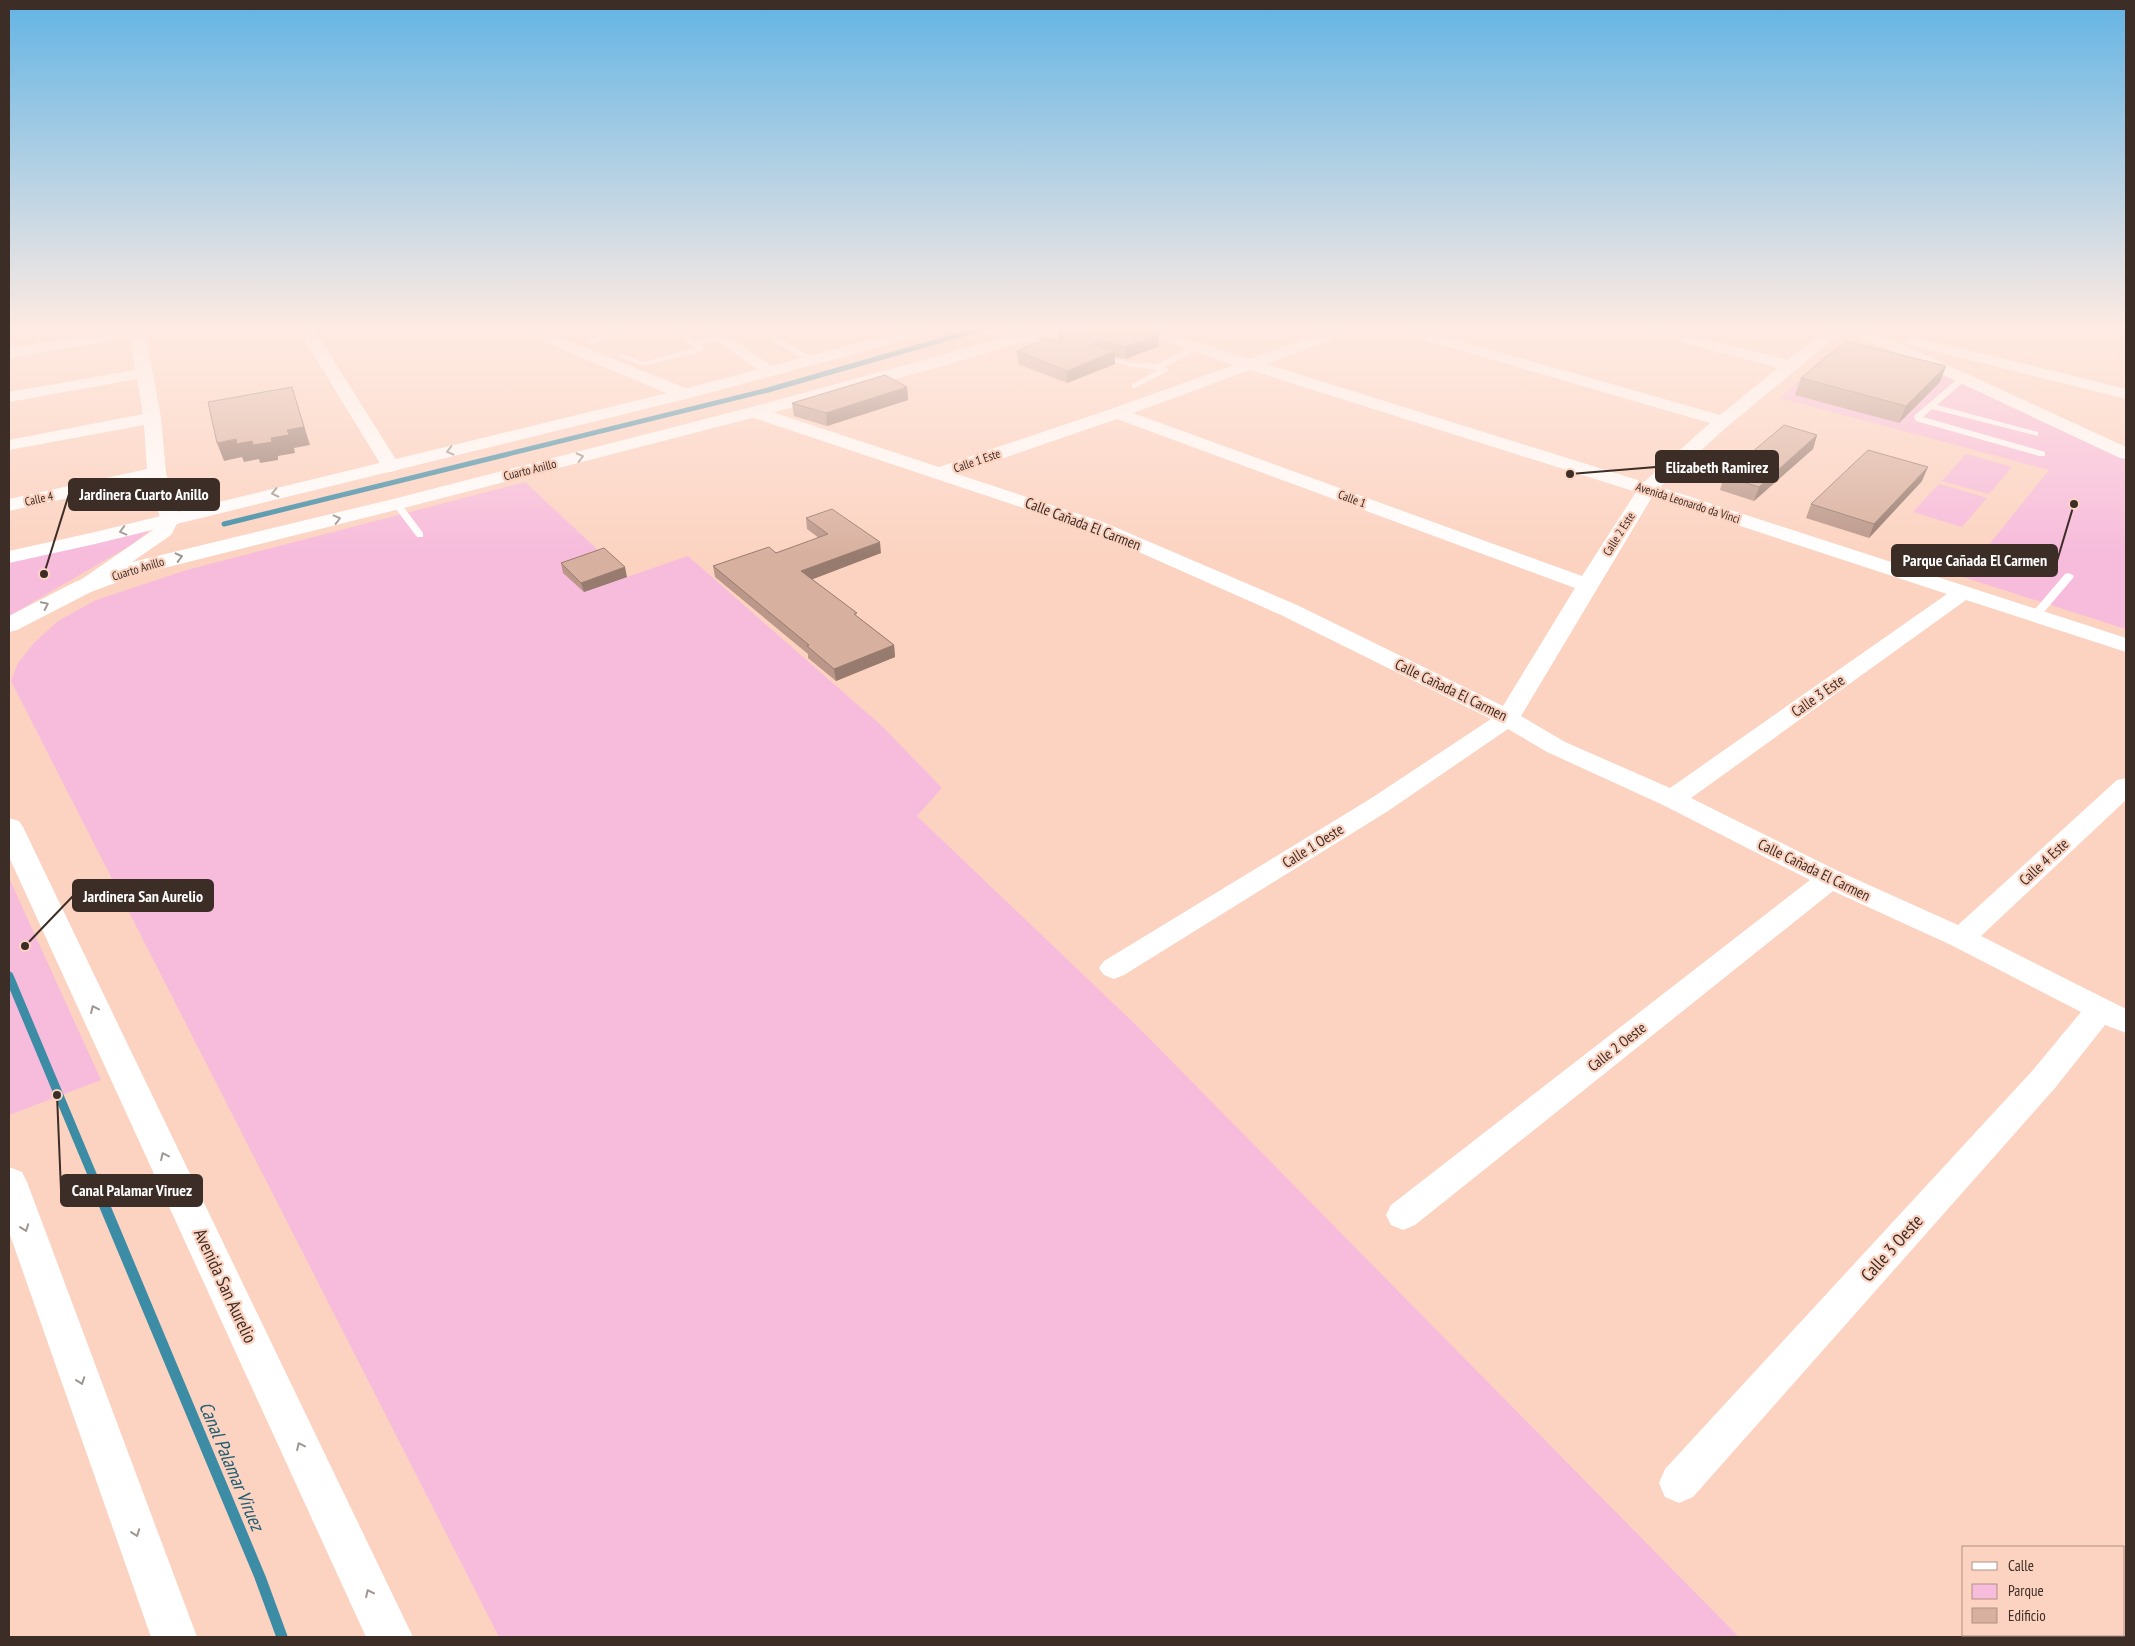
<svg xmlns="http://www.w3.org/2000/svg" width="2135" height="1646" viewBox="0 0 2135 1646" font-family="'PT Sans Narrow',sans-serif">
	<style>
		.green { fill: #f7bbdc }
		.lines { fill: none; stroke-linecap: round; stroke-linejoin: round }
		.stream-far2 { stroke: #3c8ca6; stroke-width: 5 }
		.stream-far1 { stroke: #3c8ca6; stroke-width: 9 }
		.stream { stroke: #3c8ca6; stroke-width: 11 }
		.lane { fill: #fff; fill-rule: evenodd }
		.street { fill: #fff; fill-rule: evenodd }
		.secondary { fill: #fff; fill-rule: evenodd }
		.highway { fill: #fff; fill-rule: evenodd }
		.wall { fill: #ba9789 }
		.shaded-wall { fill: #977b6f }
		.building { fill: #d8b09f; stroke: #977b6f }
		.oneway { stroke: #9e9692 }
		.labels { text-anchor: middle; stroke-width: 4.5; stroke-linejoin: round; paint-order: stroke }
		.far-street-label { font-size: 12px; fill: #3c2d26; stroke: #fcd3c1 }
		.street-label { font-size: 15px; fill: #3c2d26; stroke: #fcd3c1 }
		.near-street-label { font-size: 18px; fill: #3c2d26; stroke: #fcd3c1 }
		.near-water-label { font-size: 19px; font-style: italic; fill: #1e5d72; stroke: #fcd3c1 }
		.leader { fill: none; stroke: #3c2d26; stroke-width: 2 }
		.callout-dot { fill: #3c2d26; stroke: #fcd3c1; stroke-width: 2 }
		.callout { fill: #3c2d26; stroke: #3c2d26; stroke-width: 2 }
		.callout-label { font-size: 16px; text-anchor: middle; font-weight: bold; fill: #fff }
	</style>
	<rect width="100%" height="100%" fill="#fcd3c1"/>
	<path class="green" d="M1856,343C1948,376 2039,410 2126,454V629L1963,577L2049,470L1780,398L1826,355Z
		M1966,454L2012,467L1989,494L1942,481Z
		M525,482L627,577L688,556L883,727L942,788L917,816L1136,1025L1739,1637H499L11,681L18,663L34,643L58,621L96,600L187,570Z
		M1939,484L1987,498L1962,527L1913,512Z
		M153,528L131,545L9,616V561Z
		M9,878L101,1080L9,1115Z"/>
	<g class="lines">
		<path class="stream-far2" d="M224,524L768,390L991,326"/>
		<path class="stream-far1" d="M9,976L94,1179"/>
		<path class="stream" d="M93,1178L260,1577L282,1637"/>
		<path class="lane" d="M633,326H645L591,344L584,342Z
			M665,326H674L696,341L721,335L725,337L701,345L704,348L698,353L642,366L618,356L622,354L643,362L695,348Z
			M1021,334H1027L1058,348L1051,350L1021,338Z
			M773,337H779L817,360L810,362L773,341Z
			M1194,345L1201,347L1165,367L1169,369L1168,371L1135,388H1132V384L1158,370L1128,366L1095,356L1099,354L1128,362L1157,364Z
			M1960,377L1967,379L1937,405L2038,432V436L1932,409L1923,417L2045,452V456H2039L1916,421L1914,417L1915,415Z
			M397,501L400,502L423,533V537H417L392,504Z
			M2069,573L2074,576L2073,578L2039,618H2031L2030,616L2031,614L2065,574Z"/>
		<path class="street" d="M128,326H144L161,418L166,473L180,518L171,535L90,591L83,593L76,591L72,587L76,583L156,528L160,518L150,480L9,511V499L147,469L144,425L9,450V440L143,414L137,379L9,402V392L135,370L130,338L9,358V348L129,329Z
			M296,326H312L400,466L398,470L391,472L384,470Z
			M511,326H532L690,390L693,394L690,398H678L514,329Z
			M696,326H714L779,371L777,375H765Z
			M1127,326H1150L1249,359L1341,326H1363L1360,329L1266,364L1644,482L1710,423L1386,329L1383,326H1408L1720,415L1778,368L1632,329L1629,326H1655L1788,360L1831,326H1858L1900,343L2126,447V459L2120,458L1888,349L1843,331L1729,425L1660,487L2126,638V652L1966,600L1691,798L1840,872L1958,925L2117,780L2126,778V800L1981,936L2126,1009V1033L2105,1025L2055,1088L1693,1497L1679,1503L1665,1497L1659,1483L1665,1469L2033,1070L2081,1012L1951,945L1833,891L1415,1225L1403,1230L1391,1225L1386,1215L1391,1205L1810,880L1663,805L1547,752L1508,729L1388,811L1124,975L1114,979L1104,975L1099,968L1104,961L1370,799L1491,719L1281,615L1089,530L748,416L745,412L748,408L754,407L760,408L939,467L1111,409L1234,365L1130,329ZM1250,370L1636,492L1582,576L1133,413ZM1117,419L1575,588L1503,706L1297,605L1103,522L957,474ZM1652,497L1947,594L1670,788L1565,742L1521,716Z
			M1911,336L2126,389V399L1905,344L1903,341L1905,338Z"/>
		<path class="secondary" d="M9,818L19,821L23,827L413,1637H366L9,857Z
			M9,1167L22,1172L27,1182L197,1637H151L9,1232Z"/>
		<path class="highway" d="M922,326H949L947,329L690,398L95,544L9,563V551L95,532L680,390Z
			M1040,326H1065L1063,329L943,366L760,416L404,508L136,575L91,592L17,630L9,632V616L75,582L120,565L393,499L748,408L931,358Z"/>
	</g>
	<path class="wall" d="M1058,333L1159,334V346L1126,359L1115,357V364L1067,383L1018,364L1017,351L1058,342Z
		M1801,378L1940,382L1899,423L1795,395Z
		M907,387L908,400L827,426L794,416L792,403Z
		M1817,435L1813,449L1754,501L1720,490L1724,476Z
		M1922,481L1869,538L1806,518L1811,504Z
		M806,518L881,553L812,579L858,617L894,645L895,657L836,681L808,658V654L715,577L713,566L776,553L819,538L807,529Z
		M561,563L627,577L584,592L563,573Z"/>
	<path class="shaded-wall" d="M1159,334V346L1126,359V347Z
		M1098,340V352L1093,344Z
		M1115,351V364L1067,383V371Z
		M1946,366L1940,382L1899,423L1906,406Z
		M292,387L310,445L294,448L295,453L278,456V460L260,463L259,459L244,462L242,457L224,461L217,443L287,430Z
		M907,387L908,400L827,426L826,413Z
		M1817,435L1813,449L1754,501L1759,487Z
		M1928,467L1922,481L1869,538L1874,524Z
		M880,542L881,553L803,583L801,571Z
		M625,567L627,577L584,592L581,583Z
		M894,645L895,657L836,681L834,669Z"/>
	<path class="building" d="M1081,326H1134L1159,334L1126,347L1098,340L1093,344L1115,351L1067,371L1017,351L1047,338L1057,342L1066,340V337L1058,333L1071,328Z
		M1846,341L1946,366L1906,406L1801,378Z
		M885,375L907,387L826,413L792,403Z
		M292,387L304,427L287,430L289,435L271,438L272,442L253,445L252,441L237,444L236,439L217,443L208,402Z
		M1784,425L1817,435L1759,487L1724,476Z
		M1868,450L1928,467L1874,524L1811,504Z
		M832,509L880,542L801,571L857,613L854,614L894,645L834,669L807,646L809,645L713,566L769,547L776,553L828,534L806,518Z
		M604,548L625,567L581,583L561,563Z"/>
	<defs><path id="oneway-chevron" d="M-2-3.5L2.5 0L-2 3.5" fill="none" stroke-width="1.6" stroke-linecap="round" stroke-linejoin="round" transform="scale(1.25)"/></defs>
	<g class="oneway">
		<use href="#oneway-chevron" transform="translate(450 451) rotate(166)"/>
		<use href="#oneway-chevron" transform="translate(580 457) rotate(-14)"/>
		<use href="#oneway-chevron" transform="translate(275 493) rotate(167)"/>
		<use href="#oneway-chevron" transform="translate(337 519) rotate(-14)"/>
		<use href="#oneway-chevron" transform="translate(123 531) rotate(165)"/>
		<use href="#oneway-chevron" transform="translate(179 557) rotate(-14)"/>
		<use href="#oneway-chevron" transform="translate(45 605) rotate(-26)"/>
		<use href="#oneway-chevron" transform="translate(94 1009) rotate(-115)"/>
		<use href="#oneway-chevron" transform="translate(164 1156) rotate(-115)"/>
		<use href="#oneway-chevron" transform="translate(25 1228) rotate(70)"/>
		<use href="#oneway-chevron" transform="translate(81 1381) rotate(70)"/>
		<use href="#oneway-chevron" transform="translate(300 1446) rotate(-115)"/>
		<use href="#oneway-chevron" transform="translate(136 1533) rotate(70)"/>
		<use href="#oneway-chevron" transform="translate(369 1593) rotate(-115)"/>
	</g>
	<linearGradient id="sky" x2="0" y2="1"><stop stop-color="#63b4e4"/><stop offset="0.59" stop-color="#feebe3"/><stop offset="1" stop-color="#feebe3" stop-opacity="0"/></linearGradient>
	<rect width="2135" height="556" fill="url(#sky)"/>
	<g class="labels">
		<g class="far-street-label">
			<text transform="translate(977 461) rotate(-19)" y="4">Calle 1 Este</text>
			<text transform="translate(530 470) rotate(-14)" y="4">Cuarto Anillo</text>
			<text transform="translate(39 499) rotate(-12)" y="4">Calle 4</text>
			<text transform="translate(1352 499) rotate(20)" y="4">Calle 1</text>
			<text transform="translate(1688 503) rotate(18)" y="4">Avenida Leonardo da Vinci</text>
			<text transform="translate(1619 534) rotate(-58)" y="4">Calle 2 Este</text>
			<text transform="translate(138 569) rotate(-17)" y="4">Cuarto Anillo</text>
		</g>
		<g class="street-label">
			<text transform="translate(1083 524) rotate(21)" y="5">Calle Cañada El Carmen</text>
			<text transform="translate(1451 690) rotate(26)" y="5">Calle Cañada El Carmen</text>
			<text transform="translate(1818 696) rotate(-35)" y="5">Calle 3 Este</text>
			<text transform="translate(1313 846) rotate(-32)" y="5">Calle 1 Oeste</text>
			<text transform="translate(2044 862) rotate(-43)" y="5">Calle 4 Este</text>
			<text transform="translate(1814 870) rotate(26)" y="5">Calle Cañada El Carmen</text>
			<text transform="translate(1617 1047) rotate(-38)" y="5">Calle 2 Oeste</text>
		</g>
		<g class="near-street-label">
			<text transform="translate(1892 1248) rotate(-48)" y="6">Calle 3 Oeste</text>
			<text transform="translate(225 1286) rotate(65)" y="6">Avenida San Aurelio</text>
		</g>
		<g class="near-water-label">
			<text transform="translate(232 1466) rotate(67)" y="7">Canal Palamar Viruez</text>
		</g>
	</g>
	<path class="leader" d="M1570 474L1656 467M44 574L69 494M2074 504L2057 561M25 946L73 896M57 1095L61 1190"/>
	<g class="callout-dot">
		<circle cx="1570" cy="474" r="5"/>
		<circle cx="44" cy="574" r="5"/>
		<circle cx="2074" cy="504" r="5"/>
		<circle cx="25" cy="946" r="5"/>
		<circle cx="57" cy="1095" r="5"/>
	</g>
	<g class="callout">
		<rect x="1656" y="451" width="122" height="31" rx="5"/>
		<rect x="69" y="479" width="150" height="31" rx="5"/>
		<rect x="1892" y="545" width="165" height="31" rx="5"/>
		<rect x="73" y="880" width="140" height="31" rx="5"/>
		<rect x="61" y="1175" width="141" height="31" rx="5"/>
	</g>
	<g class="callout-label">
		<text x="1717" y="473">Elizabeth Ramirez</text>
		<text x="144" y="500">Jardinera Cuarto Anillo</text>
		<text x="1975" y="566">Parque Cañada El Carmen</text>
		<text x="143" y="902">Jardinera San Aurelio</text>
		<text x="132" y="1196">Canal Palamar Viruez</text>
	</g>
	<rect width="2135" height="1646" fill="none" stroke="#3c2d26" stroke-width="20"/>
	<rect x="1962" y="1546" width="162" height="90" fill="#fcd3c1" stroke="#af9183"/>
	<rect x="1972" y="1562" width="25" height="8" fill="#ffffff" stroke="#af9183"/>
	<text x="2008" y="1571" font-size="15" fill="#3c2d26">Calle</text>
	<rect x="1972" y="1584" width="25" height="15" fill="#f7bbdc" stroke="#af9183"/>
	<text x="2008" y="1596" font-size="15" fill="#3c2d26">Parque</text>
	<rect x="1972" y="1608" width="25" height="15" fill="#d8b09f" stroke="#af9183"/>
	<text x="2008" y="1621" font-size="15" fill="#3c2d26">Edificio</text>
</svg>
